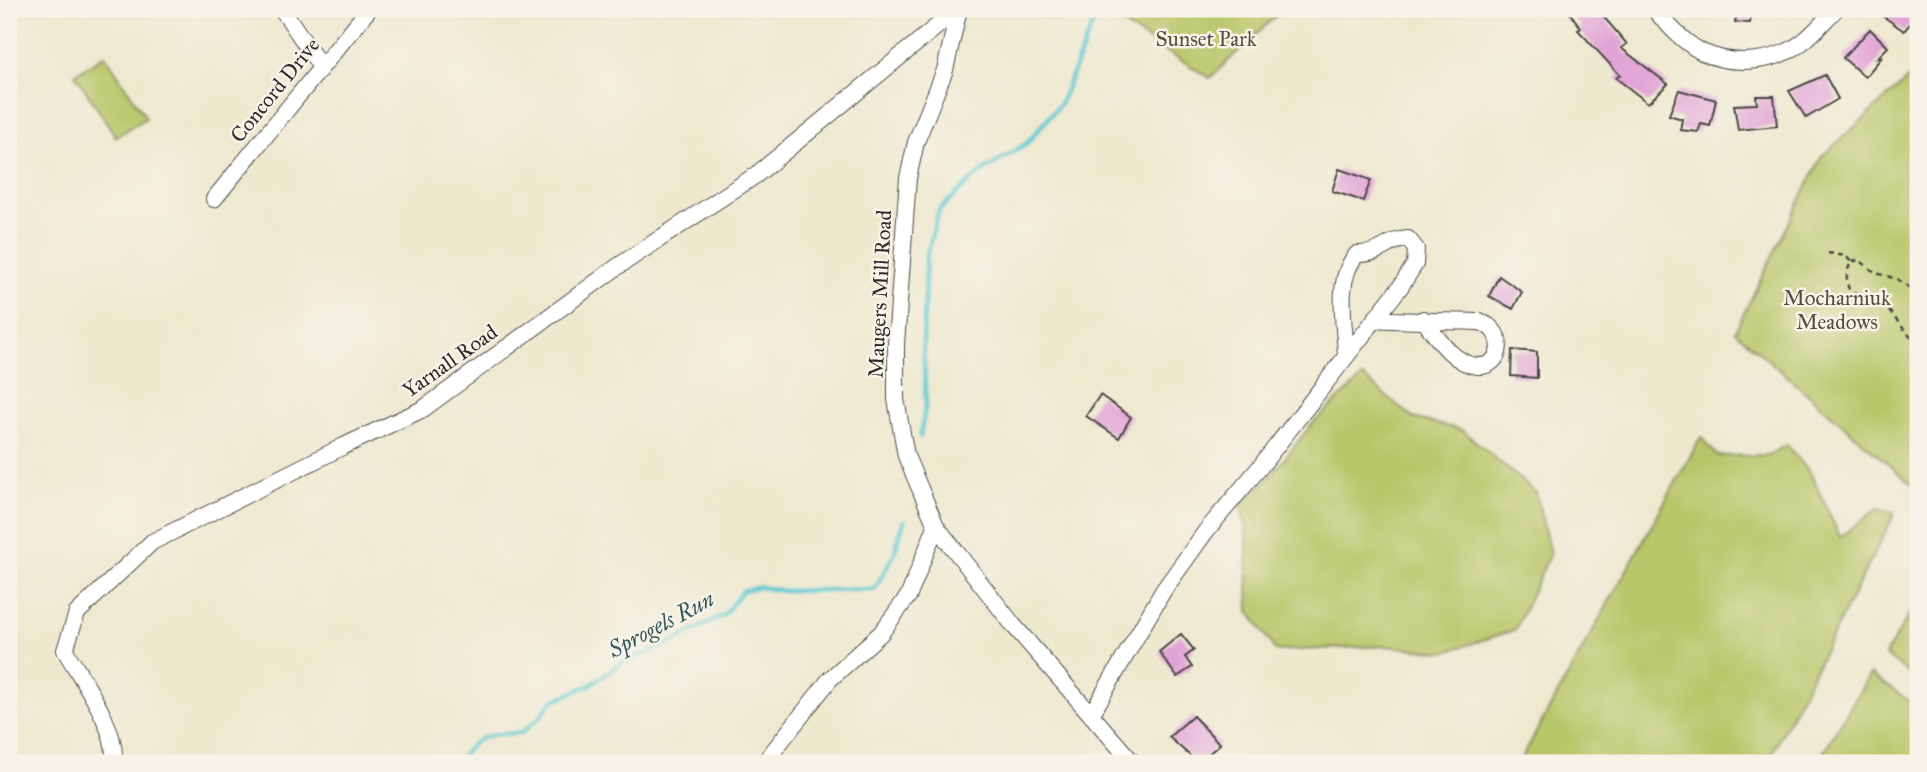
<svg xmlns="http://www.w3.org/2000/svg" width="1927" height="772" viewBox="0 0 1927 772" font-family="'IM FELL Great Primer',serif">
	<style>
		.green { fill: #b7c668; stroke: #71784a; stroke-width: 2 }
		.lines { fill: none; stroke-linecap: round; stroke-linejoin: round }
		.stream { stroke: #5bc8cf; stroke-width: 4.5 }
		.building { fill: #e1a3d6 }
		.minor-casing { stroke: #484744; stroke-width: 18 }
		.path { stroke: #484744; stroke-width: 2.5; stroke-dasharray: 5 5; stroke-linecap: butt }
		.minor { stroke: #fff; stroke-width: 16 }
		.labels { text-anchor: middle; stroke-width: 5; stroke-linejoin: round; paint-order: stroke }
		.park-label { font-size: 21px; fill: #4e523a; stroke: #f7f3e8 }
		.street-label { font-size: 21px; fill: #2b2b2b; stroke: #f7f3e8 }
		.water-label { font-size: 23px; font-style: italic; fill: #395a5c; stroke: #f7f3e8 }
	</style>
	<rect width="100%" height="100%" fill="#f7f3e8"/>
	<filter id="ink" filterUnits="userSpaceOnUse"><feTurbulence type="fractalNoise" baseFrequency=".0143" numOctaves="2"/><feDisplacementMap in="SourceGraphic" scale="14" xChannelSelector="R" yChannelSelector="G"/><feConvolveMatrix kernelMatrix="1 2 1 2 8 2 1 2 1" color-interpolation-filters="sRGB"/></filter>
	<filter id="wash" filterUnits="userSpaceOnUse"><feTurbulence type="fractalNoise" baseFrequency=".00686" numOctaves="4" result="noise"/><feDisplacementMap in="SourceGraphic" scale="28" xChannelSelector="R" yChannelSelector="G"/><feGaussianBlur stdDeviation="1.57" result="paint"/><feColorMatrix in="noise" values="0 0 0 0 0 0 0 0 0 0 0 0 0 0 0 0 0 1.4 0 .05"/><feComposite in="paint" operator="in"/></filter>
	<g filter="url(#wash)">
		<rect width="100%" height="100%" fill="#eee8cf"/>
		<path class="green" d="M1011,9H1084L1059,20Z
			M1098,9H1283L1210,78Z
			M105,55L146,118L116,137L75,74Z
			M1918,70V490L1735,331L1822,156Z
			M1363,377L1413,418L1462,430L1536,493L1550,554L1515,630L1445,652L1385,646L1276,651L1249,611L1246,526L1240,505L1269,478L1311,425Z
			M1701,437L1717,456L1768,455L1787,445L1811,474L1840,537L1878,508L1895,513L1767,763H1519Z
			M1918,600V681L1885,655Z
			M1870,674L1918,707V763H1817Z"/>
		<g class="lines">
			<path class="stream" d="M920,437L926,403L923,343L926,257L939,210L977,175L1027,143L1060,104L1099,9
				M457,763C475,735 488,733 521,733L540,717L552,701L590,685L623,662L667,645L724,615L742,591L760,587L784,591L875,589L894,554L904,521"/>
		</g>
		<g id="blocks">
			<path class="building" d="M1567,9H1597L1627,44L1621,48L1668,84L1648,103L1616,78L1620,75L1578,30L1581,28Z
				M1738,9H1752L1750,23L1735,22Z
				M1873,9H1918V15L1904,31Z
				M1870,29L1888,47L1877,58L1882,57L1865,77L1843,58Z
				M1825,75L1838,99L1806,118L1789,91Z
				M1679,90L1716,100L1710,126L1701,124L1698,132L1680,130L1682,119L1669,115Z
				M1756,96H1774L1777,126L1738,130L1734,105L1757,104Z
				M1339,169L1371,180L1363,201L1332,191Z
				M1499,276L1522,292L1513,309L1489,296Z
				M1512,350L1537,352V378L1511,376Z
				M1100,395L1131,417L1119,438L1086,416Z
				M1181,634L1194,650L1185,657L1192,667L1177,677L1159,652Z
				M1193,716L1220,744L1198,763L1169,737Z"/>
		</g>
	</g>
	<g filter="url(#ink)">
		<use href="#blocks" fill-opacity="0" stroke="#484744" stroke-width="2"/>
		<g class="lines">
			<defs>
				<path id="minor" d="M282,9L321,67
					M959,9L945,70L916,142L908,178L896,344V399L906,456L936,526L1014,626L1133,763
					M1654,9C1668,25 1683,42 1702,52C1734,67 1778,63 1805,40C1816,31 1826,19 1836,9
					M214,199L369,9
					M1375,319C1410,322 1445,320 1480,322C1507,330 1504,368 1477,366C1453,364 1436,336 1423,319
					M1091,715L1163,591L1206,531L1260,467L1401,286L1415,264L1416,249L1408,239C1385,240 1383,255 1357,254C1334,280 1345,324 1346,356
					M113,763C121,733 80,677 65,650L77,613L152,542L344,446L423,409L617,267L756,175L958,9
					M764,763L830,679L881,633L909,595L936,526"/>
			</defs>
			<use href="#minor" class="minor-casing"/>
			<path class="path" d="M1828,253L1846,256L1851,262
				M1918,293L1897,279L1876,273L1859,260L1851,262C1847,270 1845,281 1849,289L1889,311L1918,346"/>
			<use href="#minor" class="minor"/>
		</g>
	</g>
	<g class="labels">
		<g class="park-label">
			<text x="1206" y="46">Sunset Park</text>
			<text x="1837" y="305">Mocharniuk<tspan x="1837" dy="24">Meadows</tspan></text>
		</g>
		<g class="street-label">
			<text transform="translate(275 90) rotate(-51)" y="7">Concord Drive</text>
			<text transform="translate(880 294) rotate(-87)" y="7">Maugers Mill Road</text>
			<text transform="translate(450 361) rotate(-35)" y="7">Yarnall Road</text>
		</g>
		<g class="water-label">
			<text transform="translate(661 624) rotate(-28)" y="8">Sprogels Run</text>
		</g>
	</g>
	<rect width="1927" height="772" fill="none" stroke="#f7f3e8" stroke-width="35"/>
</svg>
